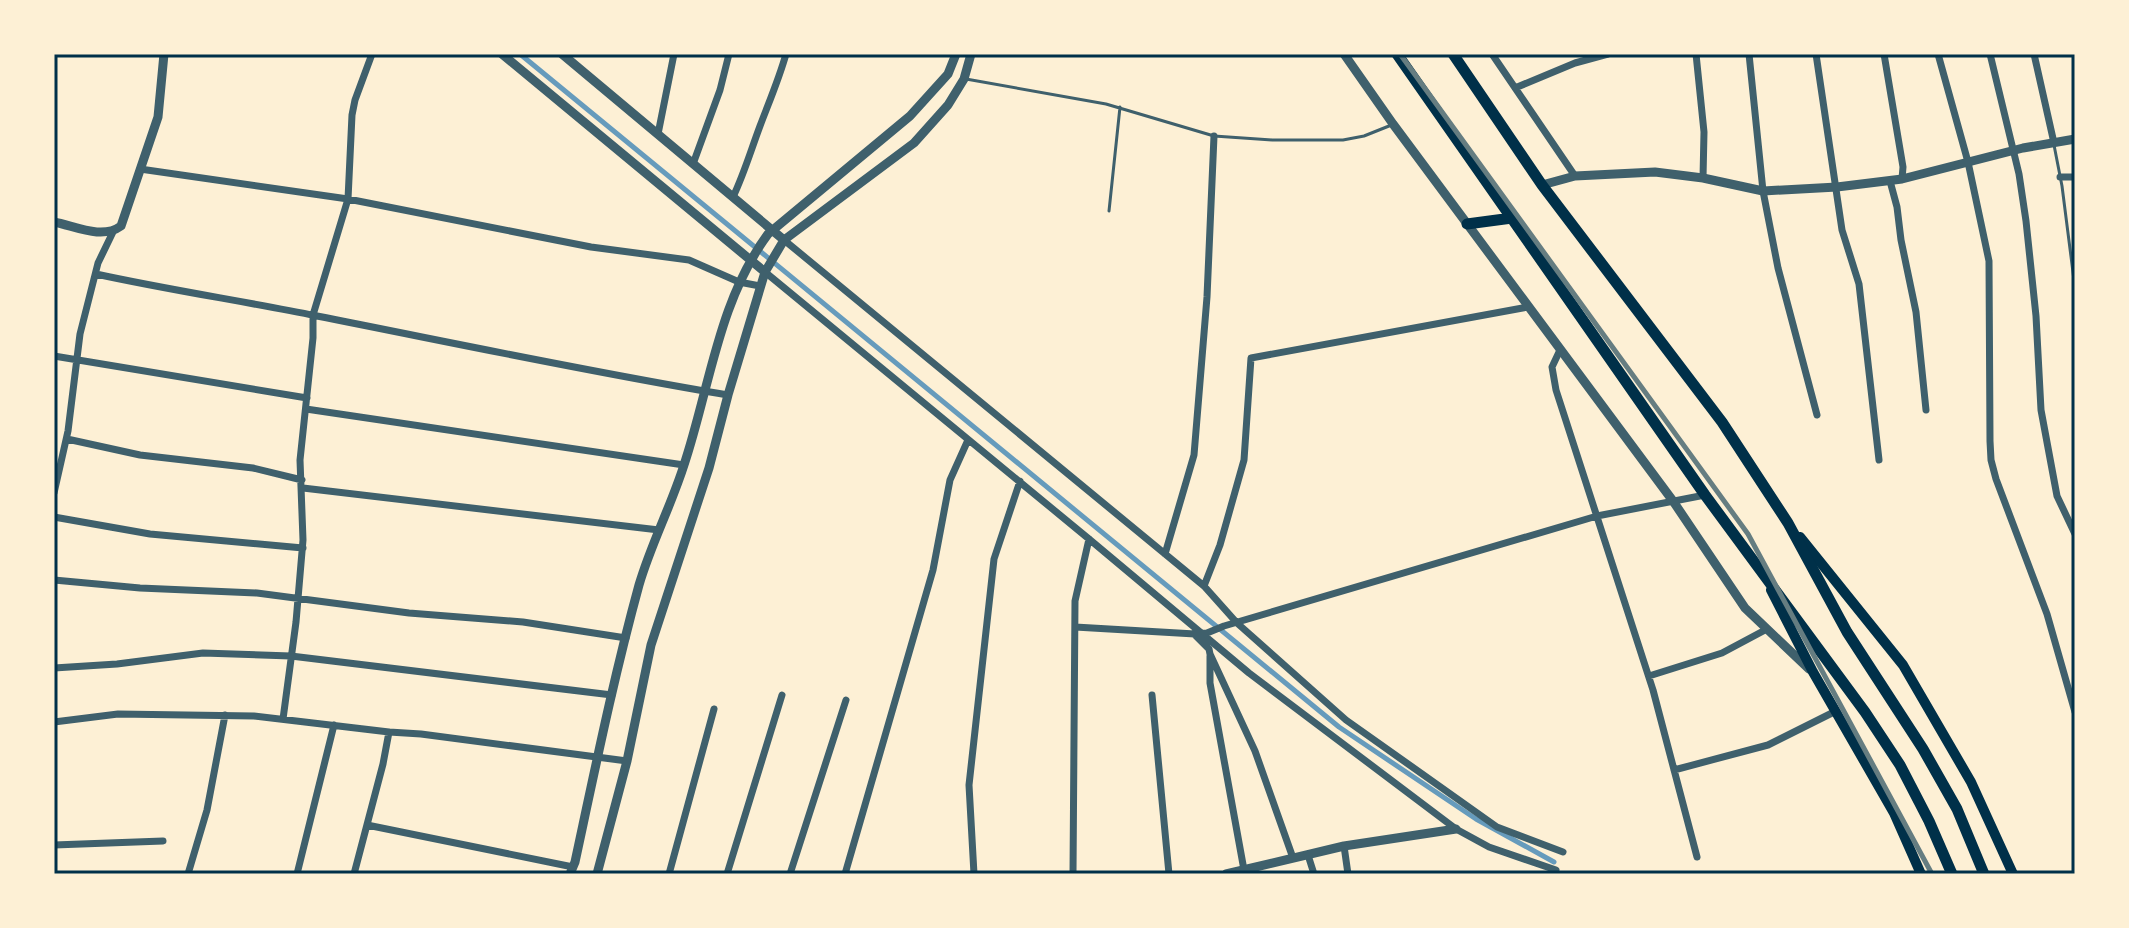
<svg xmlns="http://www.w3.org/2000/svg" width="2129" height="928" viewBox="0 0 2129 928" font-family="'Source Sans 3',sans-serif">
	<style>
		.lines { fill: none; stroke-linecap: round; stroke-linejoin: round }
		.stream { stroke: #669bbc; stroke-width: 5 }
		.service { stroke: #3f606c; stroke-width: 3 }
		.minor { stroke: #3f606c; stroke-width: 7 }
		.tertiary { stroke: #3f606c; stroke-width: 9 }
		.secondary { stroke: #003049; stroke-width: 10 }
		.trunk { stroke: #003049; stroke-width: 11 }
		.rail { stroke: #657d81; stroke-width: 5 }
		.neatline { fill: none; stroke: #003049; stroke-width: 3 }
	</style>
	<rect width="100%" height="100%" fill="#fdf0d5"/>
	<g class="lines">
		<path class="stream" d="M520,54L1339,727L1476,819L1554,862"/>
		<path class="service" d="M966,79L1106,104L1214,136L1272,140H1343L1364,136L1389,126
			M2054,145L2062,186L2075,288
			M1109,211L1120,107"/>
		<path class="minor" d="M1492,54L1575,176
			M1696,54L1704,132L1703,178
			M1749,54L1763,191L1778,268L1817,415
			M1816,54L1842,230L1859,284L1879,460
			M1884,54L1903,167L1902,179
			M1938,54L1968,162L1989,261L1990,441L1991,460L1996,479L2047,614L2075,712
			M1990,54L2019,174L2026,221L2036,316L2041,410L2057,496L2075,534
			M2034,54L2054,143
			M1515,88L1575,63L1608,54
			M658,134L674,54
			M693,164L720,90L729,54
			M140,169L348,199L591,247L689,260L739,282L760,286
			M2060,177H2075
			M1890,181L1897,207L1901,240L1916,312L1926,410
			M733,197C744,174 751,150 760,126C769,102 779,79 786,54
			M784,240L1204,586L1237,623L1346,720L1497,827L1563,852
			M765,272L1089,539L1249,673L1456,829L1489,847L1556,870
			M96,274C169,290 243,301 317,316C454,343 590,372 728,395
			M1560,350L1552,367L1556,390L1653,690L1697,857
			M54,356L307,398
			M306,409L684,465
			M67,439L140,455L253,468L302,480
			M303,488L659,530
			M54,493L68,431L80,334L98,263L113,232
			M54,517L150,534L303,548
			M1165,554L1194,455L1207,297L1214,136
			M54,580L140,588L257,593L409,613L523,622L626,638
			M1204,586L1220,545L1244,460L1251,358L1528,307
			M1075,627L1195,634L1207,633L1224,626L1597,516L1705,495
			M1195,635L1209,649L1210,654L1255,751L1293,858
			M1210,656V683L1244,870
			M54,668L117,664L203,653L291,656L612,695
			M1649,676L1722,653L1767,629
			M1152,695L1169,874
			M283,719L296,622L303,540L300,460L313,338V315L348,199L352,115L355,100L372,54
			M54,722L118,714L254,716L389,732L421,734L627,761
			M1674,770L1768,745L1836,711
			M367,825L573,867
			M54,845L163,841
			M1344,846L1348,874
			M1308,855L1314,874
			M188,874L207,810L225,715
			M297,874L334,725
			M354,874L383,764L389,732
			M669,874L714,709
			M727,874L782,695
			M790,874L846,700
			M845,874L933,570L950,480L968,440
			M974,874L969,785L994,559L1020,481
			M1073,874L1075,601L1089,539"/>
		<path class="tertiary" d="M502,54L765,272
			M562,54L784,240
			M1344,54L1393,124L1673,501L1745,608L1809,669
			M1542,185L1575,176L1655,172L1703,178L1763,191L1837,187L1902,179L2023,148L2075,139
			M54,222C75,226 102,240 121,226L158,117L164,54
			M570,874L575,862C595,769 614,676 639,585C651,544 671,506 684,465C710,387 718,302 768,234L910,116L948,74L956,54
			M597,874L627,761L651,645L709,468L728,395L765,272L784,240L914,143L948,105L964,79L971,54
			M1226,874L1344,846L1456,829"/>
		<path class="secondary" d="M1800,537L1903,665L1971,782L2013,874
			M1771,590L1813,672L1894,813L1921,874"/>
		<path class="trunk" d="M1397,54L1705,495L1865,712L1900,765L1929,821L1952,874
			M1453,54L1542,185L1722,422L1788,523L1847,632L1923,749L1957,809L1984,874
			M1467,224L1512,218"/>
		<path class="rail" d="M1400,54L1748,534L1932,874"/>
	</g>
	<rect width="2129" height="928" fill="none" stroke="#fdf0d5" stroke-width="112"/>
	<rect x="56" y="56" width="2017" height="816" class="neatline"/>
</svg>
